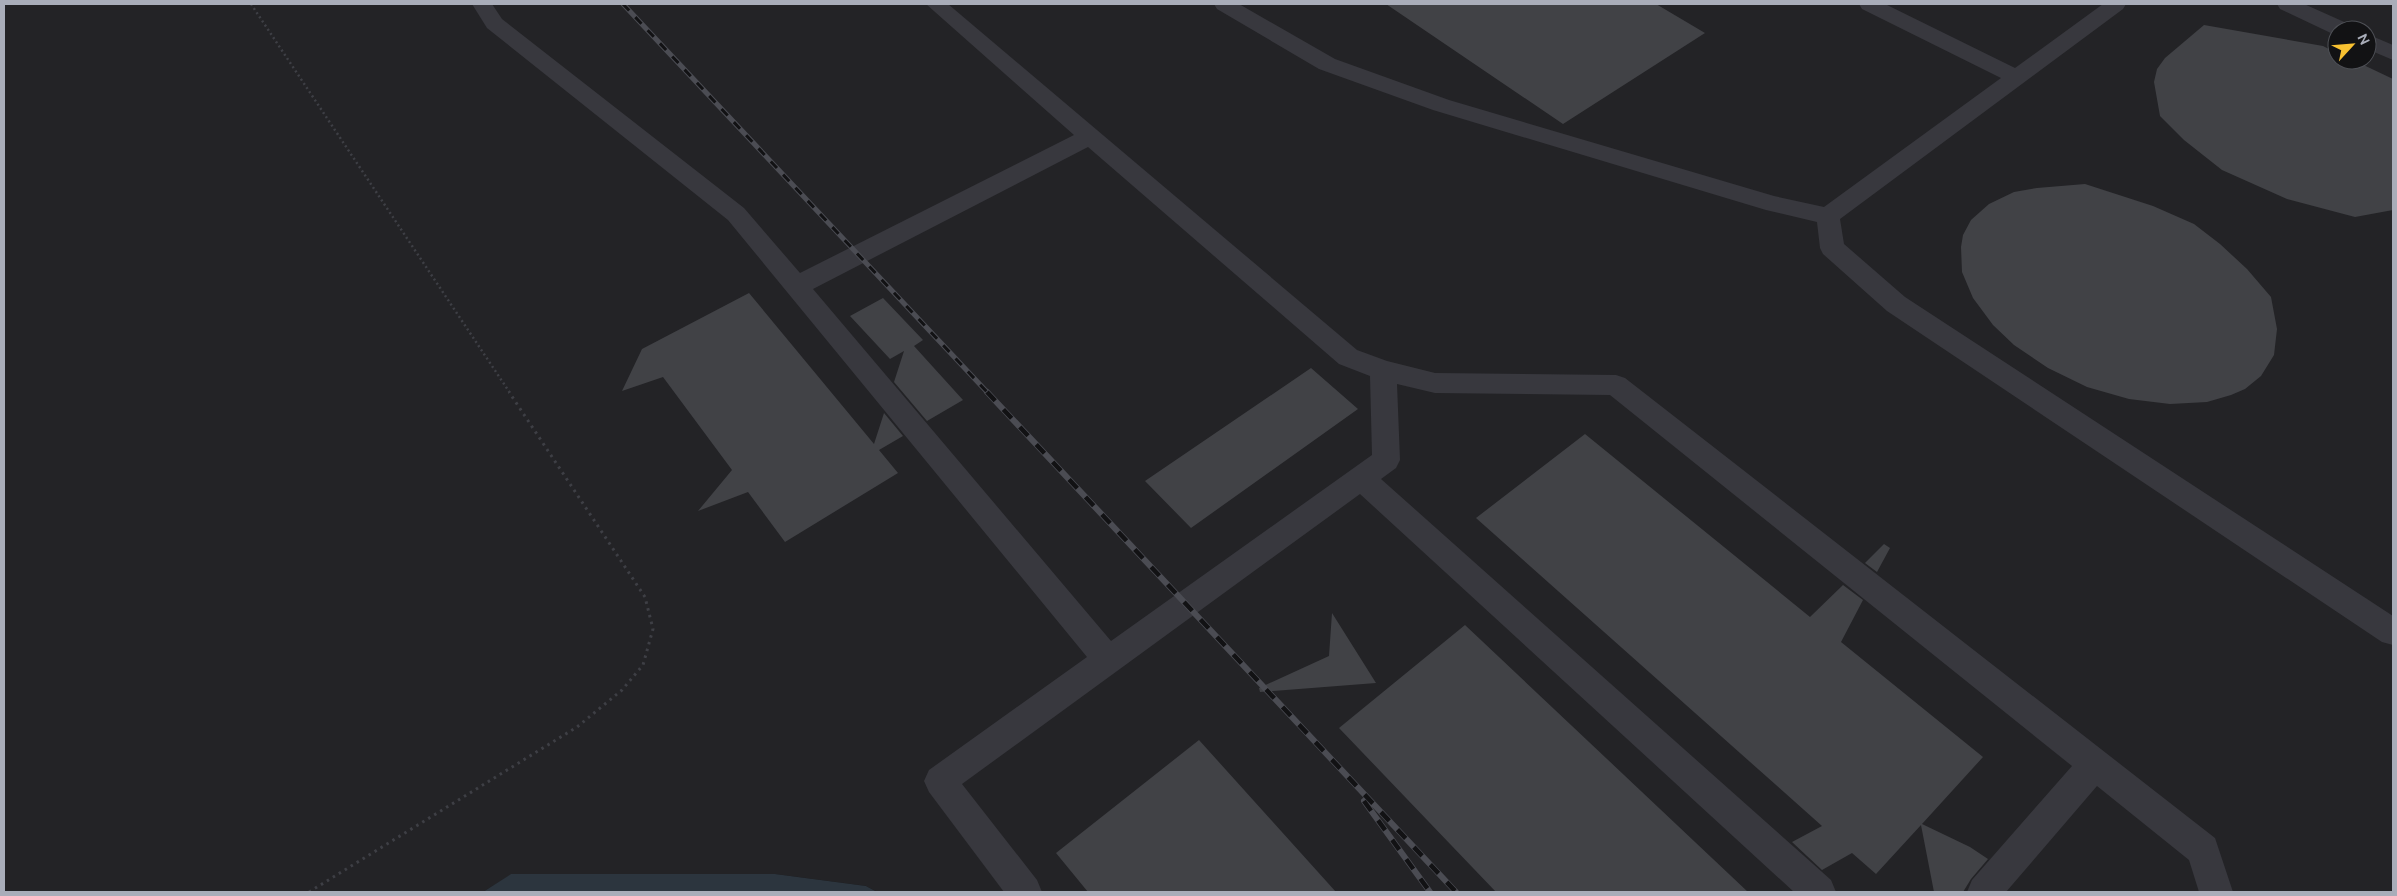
<svg xmlns="http://www.w3.org/2000/svg" width="2397" height="896" viewBox="0 0 2397 896" font-family="Ubuntu,sans-serif">
	<style>
		.built { fill: #232326; fill-rule: evenodd }
		.water { fill: #2c353e }
		.building { fill: #414246 }
		.lines { fill: none; stroke-linecap: round; stroke-linejoin: round }
		.path-far1 { stroke: #3e3f45; stroke-width: 2.5; stroke-dasharray: 2 3; stroke-linecap: butt }
		.path { stroke: #3e3f45; stroke-width: 3; stroke-dasharray: 2.5 4.5; stroke-linecap: butt }
		.minor { fill: #38383e; fill-rule: evenodd }
		.rail-far1-casing { stroke: #4b4c53; stroke-width: 5 }
		.rail-casing { stroke: #4b4c53; stroke-width: 6 }
		.rail-far1 { stroke: #121214; stroke-width: 3; stroke-dasharray: 9; stroke-linecap: butt }
		.rail { stroke: #121214; stroke-width: 4.5; stroke-dasharray: 12; stroke-linecap: butt }
	</style>
	<rect width="100%" height="100%" fill="#171719"/>
	<path class="built" d="M4,4H2393V892H877L866,886L775,874H512L483,892H4ZM2337,30H2367V60H2337Z"/>
	<path class="water" d="M511,874H775L866,886L877,892H483Z"/>
	<path class="building" d="M1386,4H1656L1705,33L1563,124Z
		M2204,25L2323,46L2337,53V60H2353L2393,79V210L2355,217L2287,199L2222,170L2184,140L2160,116L2154,82L2157,69L2165,58Z
		M2085,184L2153,206L2194,224L2220,244L2247,269L2271,297L2277,329L2274,355L2261,376L2245,389L2231,395L2207,402L2170,404L2129,399L2087,387L2048,368L2014,345L1993,325L1973,298L1962,272L1961,247L1963,235L1971,220L1989,204L2014,192L2037,188Z
		M749,293L874,444L884,413L903,436L879,450L898,473L785,542L748,492L698,511L732,470L663,377L622,391L642,349Z
		M883,298L923,340L914,346L963,400L927,421L894,382L904,351L890,359L850,316Z
		M1311,368L1358,409L1191,528L1145,481Z
		M1585,434L1810,617L1843,585L1863,600L1841,642L1983,757L1922,824L1970,847L1988,859L1971,879L1963,892H1934L1921,825L1876,874L1852,853L1822,870L1792,842L1822,826L1476,518Z
		M1884,544L1890,548L1877,572L1865,563Z
		M1332,613L1376,683L1260,692L1259,688L1329,656Z
		M1465,625L1748,892H1496L1339,728Z
		M1199,740L1336,892H1088L1056,853Z"/>
	<g class="lines">
		<path class="path-far1" d="M251,4L510,393"/>
		<path class="path" d="M309,892L577,727L622,690L643,665L653,629L645,597L509,392"/>
		<path class="minor" d="M472,4H492L502,19L744,208L800,273L1074,135L926,4H948L1357,350L1387,361L1435,373L1616,375L1625,378L2215,838L2233,892H2199L2189,860L2097,786L2006,892H1967L1972,880L2072,766L1610,395L1435,393L1397,384L1400,460L1396,468L1381,479L1831,880L1836,892H1794L1360,494L962,784L1037,880L1042,892H1004L929,792L924,781L929,770L1087,657L728,220L487,28ZM1088,147L1339,364L1370,376L1372,455L1111,641L813,289Z
			M1214,4H1239L1335,59L1449,100L1774,196L1824,207L2001,78L1862,9L1859,4H1885L2015,68L2103,4H2126L2123,9L1840,219L1844,244L1905,297L2393,616V645L2382,642L1887,311L1823,254L1820,248L1817,222L1766,210L1433,110L1319,69L1217,9Z
			M2277,4H2304L2351,25L2354,30H2337L2335,35L2280,9Z
			M2367,34L2393,45V60L2367,49Z"/>
		<defs>
			<path id="rail-far1" d="M623,4L988,393"/>
			<path id="rail" d="M987,392L1456,892
				M1364,801L1430,892"/>
		</defs>
		<use href="#rail-far1" class="rail-far1-casing"/>
		<use href="#rail" class="rail-casing"/>
		<use href="#rail-far1" class="rail-far1"/>
		<use href="#rail" class="rail"/>
	</g>
	<rect width="2397" height="896" fill="none" stroke="#a9adb9" stroke-width="10"/>
	<g transform="translate(2352 45) rotate(64)"><circle r="24" fill="#121214" stroke="#4e5056"/>
	<path d="M0-4L9 19L0 12L-9 19Z" fill="#f8c131"/>
	<text y="-8" font-size="14" font-weight="bold" text-anchor="middle" fill="#a9adb9">N</text>
	</g>
</svg>
